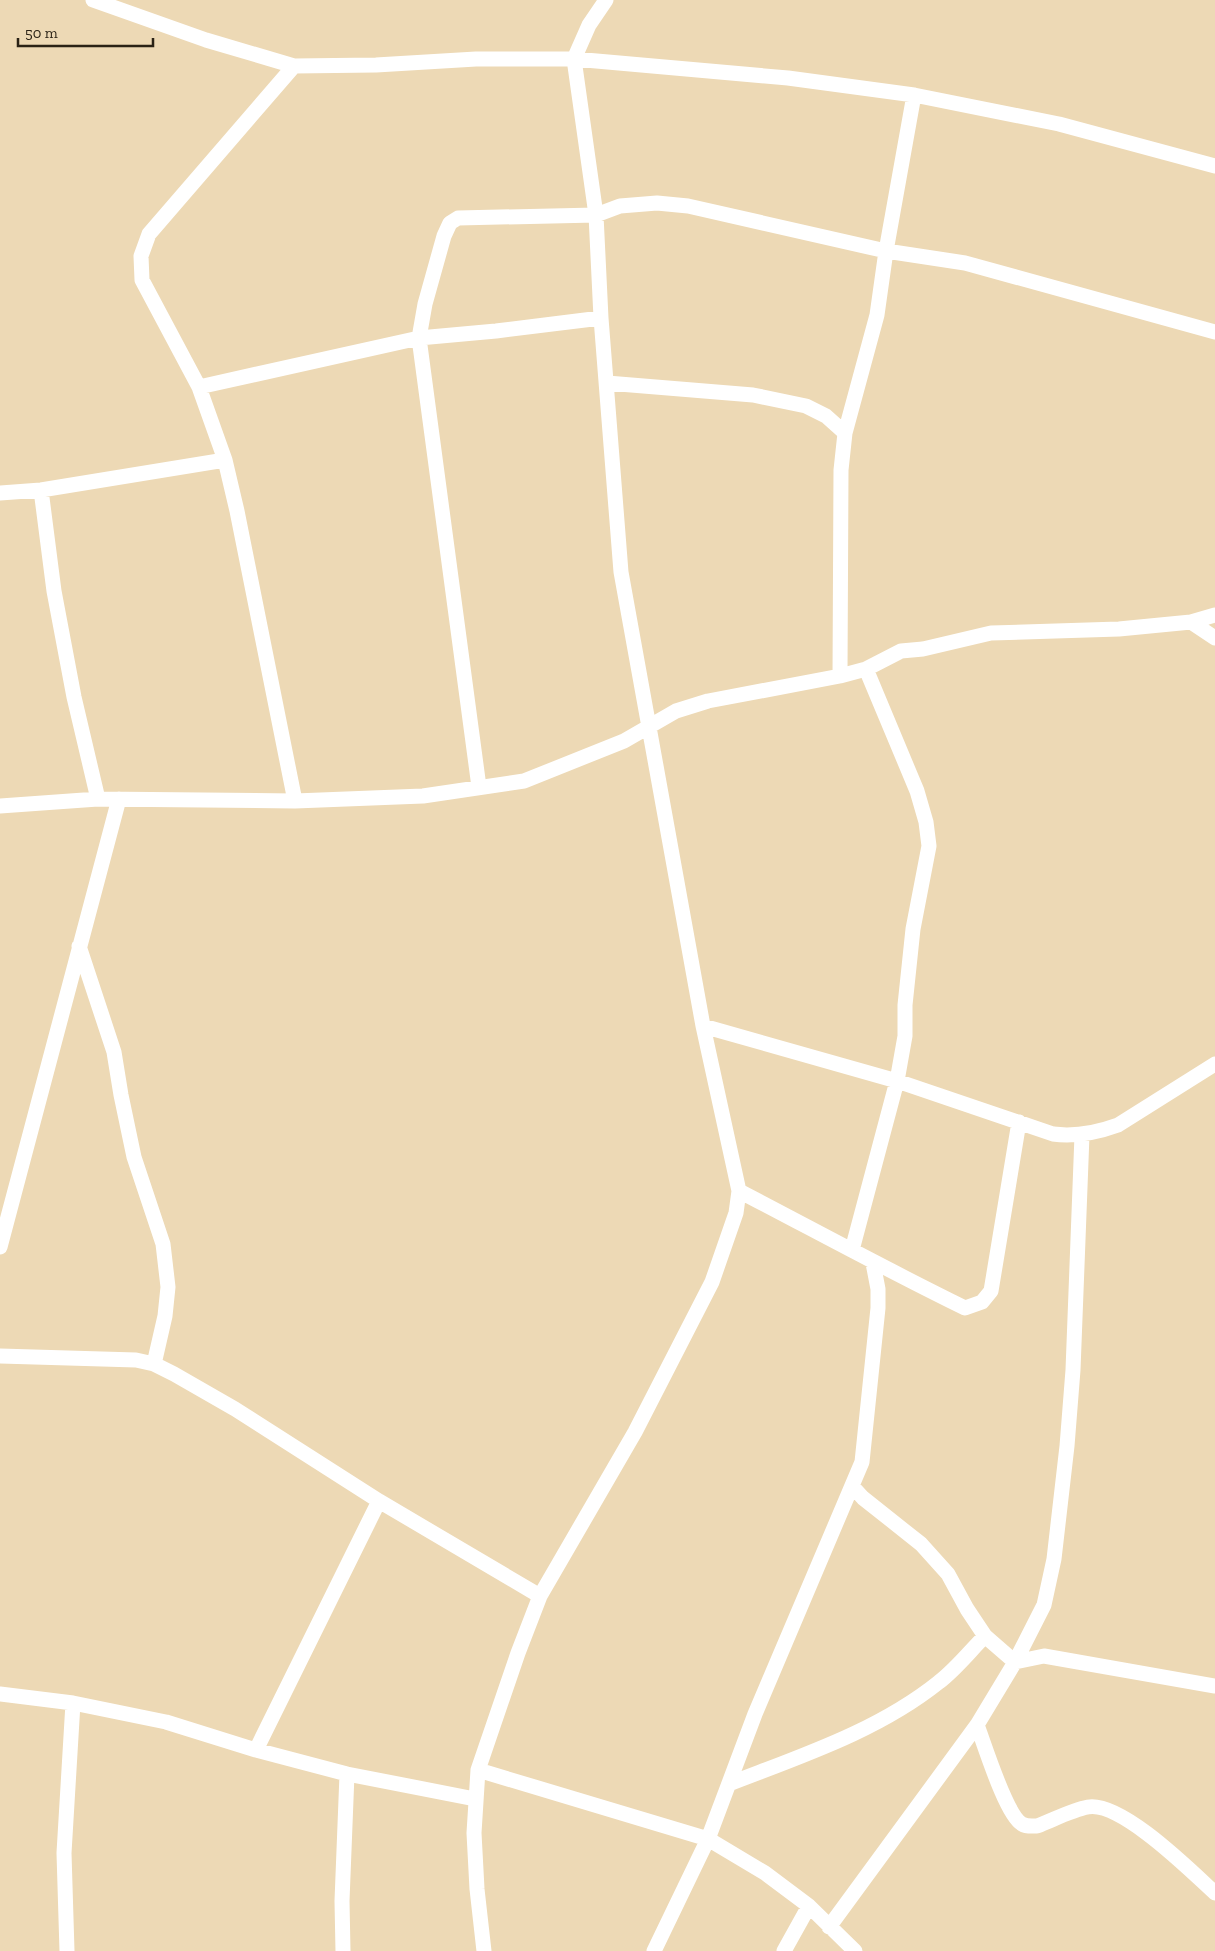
<svg xmlns="http://www.w3.org/2000/svg" width="1215" height="1951" viewBox="0 0 1215 1951" font-family="'Zilla Slab',serif">
	<style>
		.lines { fill: none; stroke-linecap: round; stroke-linejoin: round }
		.street { stroke: #fff; stroke-width: 15 }
	</style>
	<rect width="100%" height="100%" fill="#edd9b5"/>
	<g class="lines">
		<path class="street" d="M93,0L206,40L294,66L376,65L476,59H574L788,78L914,95L1059,124L1215,166
			M294,66L149,234L141,256L142,280L199,387L225,460L237,511L295,801
			M607,383L753,395L806,406L826,416L845,433
			M199,387L419,338L496,331L601,318
			M41,490L54,591L74,697L98,799
			M0,493L41,490L225,460
			M1191,622L1215,638
			M840,676L841,470L845,433L877,315L886,251L914,95
			M479,787L419,338L425,304L444,236L450,223L458,218L596,215L620,206L657,203L688,206L886,251L965,263L1215,332
			M0,806L98,799L295,801L423,796L524,781L624,741L676,711L708,701L840,676L866,669L901,651L923,649L991,633L1119,629L1191,622L1215,615
			M79,946L114,1052L121,1095L134,1157L163,1244L168,1287L165,1316L154,1364
			M703,1026L897,1081L1053,1134C1076,1137 1096,1133 1118,1125L1215,1064
			M739,1191C814,1230 889,1271 965,1308L982,1302L991,1291L1019,1122
			M0,1247L119,799
			M852,1250L897,1081L905,1036V1005L913,929L929,846L926,822L917,791L866,669
			M0,1356L136,1360L154,1364L174,1374L235,1409L379,1501L540,1596
			M852,1486L863,1498L921,1544L948,1574L967,1609L985,1636L1015,1662L1044,1656L1215,1686
			M0,1694L73,1703L166,1722L256,1750L347,1774L475,1799
			M977,1725C985,1746 1006,1815 1022,1824C1027,1827 1032,1826 1037,1826C1053,1820 1072,1810 1088,1807C1121,1801 1191,1871 1215,1893
			M256,1750L379,1501
			M478,1770L708,1839L765,1873L809,1906L855,1951
			M729,1784C801,1756 878,1731 939,1682C956,1669 970,1651 985,1636
			M829,1927L977,1725L1015,1662L1044,1605L1054,1559L1067,1446L1073,1370L1082,1135
			M67,1951L64,1853L73,1703
			M343,1951L342,1901L347,1774
			M484,1951L477,1889L474,1833L478,1770L518,1653L540,1596L635,1432L712,1282L736,1213L739,1191L703,1026L621,572L601,318L596,215L574,59L589,25L606,0
			M654,1951L708,1839L755,1714L862,1462L878,1308V1289L873,1263
			M784,1951L809,1906"/>
	</g>
	<path d="M18 38v8h135v-8" fill="none" stroke="#2a2215" stroke-width="2.5"/>
	<text x="25" y="38" font-size="15" fill="#2a2215" stroke="#edd9b5" stroke-width="4" paint-order="stroke">50 m</text>
</svg>
